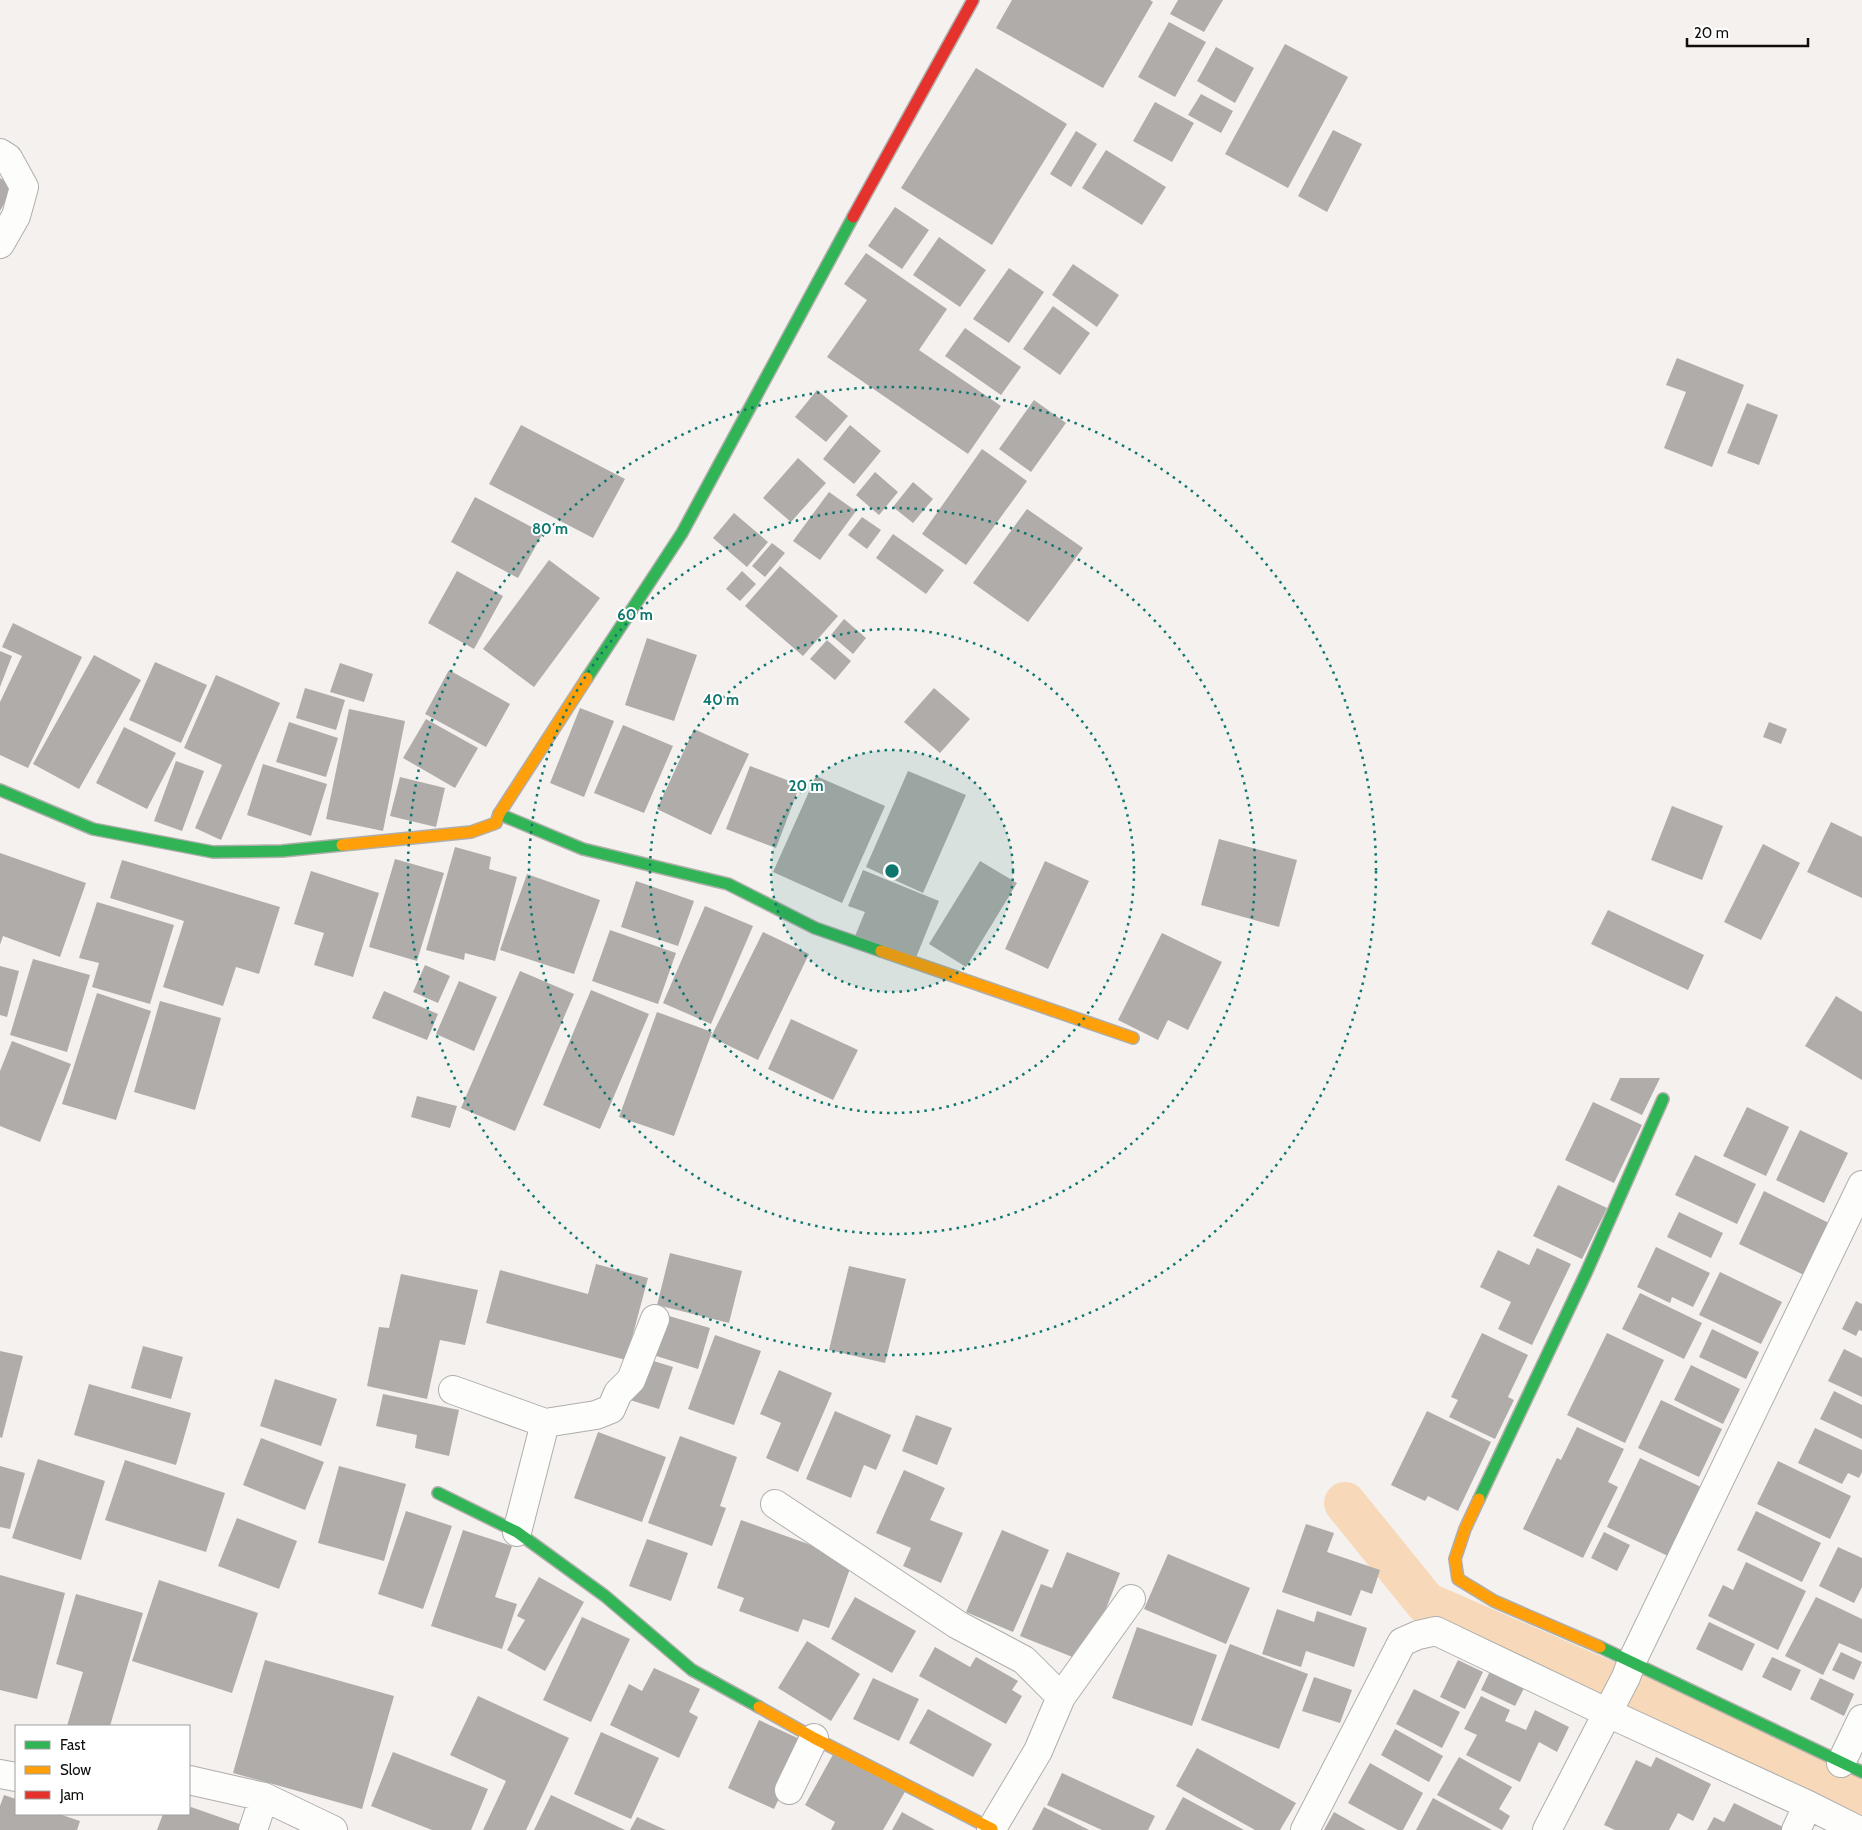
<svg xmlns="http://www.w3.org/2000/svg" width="1862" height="1830" viewBox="0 0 1862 1830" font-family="Cabin,sans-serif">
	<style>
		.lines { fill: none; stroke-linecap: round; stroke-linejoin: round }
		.canal { stroke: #f7d9ba; stroke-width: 42 }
		.building { fill: #afacaa }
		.street-casing { stroke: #b0aeab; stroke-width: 30 }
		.fast-casing { stroke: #b0aeab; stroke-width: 14 }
		.slow-casing { stroke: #b0aeab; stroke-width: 14 }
		.jam-casing { stroke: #b0aeab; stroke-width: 14 }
		.street { stroke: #fdfdfc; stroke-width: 28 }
		.fast { stroke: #30b455; stroke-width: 11 }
		.slow { stroke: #ff9f0a; stroke-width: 11 }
		.jam { stroke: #e5322d; stroke-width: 11 }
		.ring { fill: none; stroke: #0f766e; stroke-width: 2.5; stroke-dasharray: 2.5 5 }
		.centre { fill: #0f766e; stroke: #fff; stroke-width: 2.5 }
		.ring-label { font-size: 15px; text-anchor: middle; font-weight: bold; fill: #0f766e; stroke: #fff; stroke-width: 4; stroke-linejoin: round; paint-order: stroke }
	</style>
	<rect width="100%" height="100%" fill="#f4f1ee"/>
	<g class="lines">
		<path class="canal" d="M1345,1503L1426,1603L1814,1772L1862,1796"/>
	</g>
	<path class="building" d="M1012,0H1150L1153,2L1103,88L996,28Z
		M1178,0H1223L1204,32L1170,14Z
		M1169,22L1206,42L1175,97L1138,77Z
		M1285,44L1348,77L1288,188L1225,154Z
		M1216,47L1254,68L1235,103L1197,81Z
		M976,68L1067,124L992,245L901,188Z
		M1201,94L1233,111L1221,133L1188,115Z
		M1155,102L1194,123L1172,162L1133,141Z
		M1333,130L1362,144L1327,212L1298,196Z
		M1076,131L1097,144L1071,187L1050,174Z
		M1106,150L1166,187L1142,225L1082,188Z
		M0,178L14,186L0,211Z
		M895,207L929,230L902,269L868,246Z
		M939,237L986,270L960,307L913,275Z
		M866,253L947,309L919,350L1001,406L968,454L827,357L867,300L844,284Z
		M1073,264L1119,295L1097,327L1052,295Z
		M1009,268L1044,292L1009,343L973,319Z
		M1053,306L1090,333L1060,375L1023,349Z
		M965,328L1021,367L1001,395L945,356Z
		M1677,358L1744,385L1712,467L1664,448L1686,392L1666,385Z
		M817,390L848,416L826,442L795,417Z
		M1034,400L1066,423L1031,472L999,449Z
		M1747,403L1778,415L1759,465L1727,453Z
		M521,425L625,479L593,538L489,484Z
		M850,425L881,451L854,484L823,459Z
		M982,449L1027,481L966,565L922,534Z
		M798,458L826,483L791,522L763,498Z
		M875,472L898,492L879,515L856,495Z
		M913,482L933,499L913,523L893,507Z
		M829,492L856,511L820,560L793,541Z
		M475,497L543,533L518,578L451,542Z
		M1027,509L1083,548L1028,622L973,583Z
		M734,513L768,542L747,567L713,538Z
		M862,517L881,530L867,549L848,535Z
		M893,534L944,570L926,594L876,558Z
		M772,543L785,553L765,577L752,566Z
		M549,560L600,598L534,687L483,649Z
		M780,566L838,616L803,656L745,606Z
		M457,571L503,596L474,649L428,623Z
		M742,571L756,584L740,601L726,589Z
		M844,619L866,638L853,654L831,635Z
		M13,623L82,657L28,768L0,755V702L22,656L2,647Z
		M647,638L697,655L674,721L625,705Z
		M827,640L851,661L835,680L810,659Z
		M0,651L12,656L0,687Z
		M94,655L141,680L79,789L33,764Z
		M155,662L207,685L181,743L129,720Z
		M340,663L373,674L364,702L330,692Z
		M449,670L510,704L486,747L425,714Z
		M216,675L280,703L221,840L195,828L222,765L184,748Z
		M305,688L345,700L336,730L296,718Z
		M934,688L970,719L940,753L904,722Z
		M580,708L614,721L584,797L550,783Z
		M349,709L405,721L383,831L326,819Z
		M426,719L478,748L455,788L403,758Z
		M289,722L338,738L326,777L276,762Z
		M1769,722L1787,729L1781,744L1763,737Z
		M623,725L673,746L644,813L594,793Z
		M124,727L176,753L147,809L96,783Z
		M694,729L749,754L711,835L657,809Z
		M176,761L204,771L182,831L154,821Z
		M263,764L327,784L311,836L247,815Z
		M750,766L800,785L776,848L726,829Z
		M908,771L966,795L923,893L866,867Z
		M816,776L885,806L842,903L773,872Z
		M400,777L445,788L436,827L390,816Z
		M1672,806L1723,826L1702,880L1651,860Z
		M1831,822L1862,837V898L1807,872Z
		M1219,839L1297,860L1279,927L1201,905Z
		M1763,844L1800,863L1761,940L1724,922Z
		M455,847L491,857L489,869L517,877L495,961L465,953L464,960L426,950Z
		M0,853L86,883L60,957L3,936L0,945Z
		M395,859L444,873L417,961L369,947Z
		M122,860L280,907L259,974L236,967L223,1006L163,987L184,921L110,898Z
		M980,861L1017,883L966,967L929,944Z
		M1045,861L1089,881L1048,969L1005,949Z
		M863,870L939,901L915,960L855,936L865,912L848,906Z
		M311,871L379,893L353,977L314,965L324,933L294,924Z
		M527,874L600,900L574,974L500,950Z
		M636,881L694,901L678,946L621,927Z
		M97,902L174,925L150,1004L92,987L99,963L79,958Z
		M705,906L753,926L711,1024L663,1003Z
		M1608,910L1704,955L1688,990L1591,944Z
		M610,930L676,953L658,1004L592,981Z
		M763,932L809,954L758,1060L711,1037Z
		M1162,933L1222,962L1188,1030L1168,1020L1158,1040L1118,1020Z
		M33,959L90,975L67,1052L10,1035Z
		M425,965L450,976L438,1003L413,992Z
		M0,966L19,971L7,1017L0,1015Z
		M520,971L574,994L515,1131L461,1108Z
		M459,981L497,997L474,1051L436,1034Z
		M591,990L649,1014L600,1129L543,1105Z
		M384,991L438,1014L427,1040L372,1018Z
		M97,993L151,1011L116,1120L62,1104Z
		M1836,996L1862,1012V1080L1805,1046Z
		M160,1001L221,1018L195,1110L134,1092Z
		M657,1012L712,1032L674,1136L619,1117Z
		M791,1019L858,1050L833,1100L768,1069Z
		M12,1041L71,1064L40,1142L0,1126V1071Z
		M1620,1078H1660L1642,1115L1610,1100Z
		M417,1096L457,1106L450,1128L411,1117Z
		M1593,1102L1642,1125L1614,1183L1565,1160Z
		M1747,1107L1789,1127L1766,1176L1723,1156Z
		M1800,1130L1848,1153L1824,1203L1776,1180Z
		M1695,1155L1756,1184L1737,1224L1675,1195Z
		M1558,1185L1607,1208L1582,1259L1533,1236Z
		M1764,1191L1829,1223L1804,1275L1739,1244Z
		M1679,1212L1723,1233L1711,1258L1667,1237Z
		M1656,1247L1710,1273L1693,1307L1672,1297L1670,1303L1637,1287Z
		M1537,1248L1571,1264L1532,1345L1498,1329L1511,1302L1480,1287L1498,1250L1529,1265Z
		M670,1253L742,1271L729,1323L657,1305Z
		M596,1264L648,1278L626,1360L486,1323L500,1270L588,1294Z
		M849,1266L906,1279L885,1363L829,1350Z
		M1720,1272L1782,1302L1761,1344L1699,1315Z
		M401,1274L478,1290L465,1345L440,1340L427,1399L367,1386L379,1327L389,1328Z
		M1640,1293L1702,1323L1684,1359L1622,1329Z
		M1856,1301L1862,1304V1331L1859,1330L1856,1336L1842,1329Z
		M662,1314L710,1328L698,1369L650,1354Z
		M1712,1329L1759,1352L1746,1379L1699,1357Z
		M1482,1333L1528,1355L1508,1397L1514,1400L1495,1439L1449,1417L1458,1400L1451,1397Z
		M1607,1333L1664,1360L1625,1443L1567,1415Z
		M715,1335L761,1351L734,1425L688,1409Z
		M143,1346L183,1357L171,1399L131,1388Z
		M1844,1349L1862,1358V1397L1828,1381Z
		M0,1351L23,1356L2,1438L0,1437Z
		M644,1358L673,1367L659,1409L630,1400Z
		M1691,1365L1740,1389L1723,1424L1674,1400Z
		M779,1370L832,1393L798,1472L766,1458L781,1423L760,1414Z
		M275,1379L337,1399L321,1446L260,1426Z
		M89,1384L191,1413L176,1465L74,1435Z
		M1834,1391L1862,1405V1439L1820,1419Z
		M383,1394L459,1410L449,1456L415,1448L417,1435L376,1426Z
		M1661,1400L1722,1429L1699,1477L1638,1448Z
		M835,1411L891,1435L876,1470L864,1465L851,1498L806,1479Z
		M1427,1411L1491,1442L1458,1511L1428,1496L1425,1501L1391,1485Z
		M916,1415L952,1428L937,1465L902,1451Z
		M1577,1427L1624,1449L1608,1482L1618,1487L1583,1558L1523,1529L1557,1458L1561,1460Z
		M1815,1428L1862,1450V1472L1859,1478L1848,1473L1842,1484L1798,1463Z
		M598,1432L666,1457L642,1522L574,1498Z
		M680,1436L737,1457L720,1506L726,1508L712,1546L648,1523Z
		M261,1438L324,1462L305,1510L243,1485Z
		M1640,1458L1701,1487L1668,1556L1607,1527Z
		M38,1459L105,1481L81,1560L12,1538Z
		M125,1460L225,1493L206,1552L105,1520Z
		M1778,1461L1851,1496L1830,1539L1757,1504Z
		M0,1466L25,1473L10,1529L0,1527Z
		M339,1466L406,1484L384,1561L318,1543Z
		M904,1470L945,1488L930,1520L963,1533L941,1583L903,1566L911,1548L876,1533Z
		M406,1511L452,1526L423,1609L378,1594Z
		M1756,1511L1821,1543L1802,1582L1737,1550Z
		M237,1518L297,1541L279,1589L218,1566Z
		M741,1520L853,1560L829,1628L803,1619L798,1632L739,1611L744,1598L717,1588Z
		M1306,1524L1334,1533L1327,1552L1380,1570L1372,1594L1361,1590L1351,1616L1282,1592Z
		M463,1530L512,1546L495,1597L517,1604L502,1649L431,1626Z
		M1002,1530L1049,1550L1013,1632L966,1612Z
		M1604,1532L1630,1545L1617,1571L1591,1558Z
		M647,1539L688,1553L671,1601L629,1586Z
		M1838,1547L1862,1558V1587L1854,1603L1819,1586Z
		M1067,1552L1120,1573L1085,1662L1020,1636L1041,1584L1052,1588Z
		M1168,1554L1250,1588L1226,1644L1144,1609Z
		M1746,1562L1806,1591L1778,1650L1708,1616L1723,1585L1733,1590Z
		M0,1575L65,1593L37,1699L0,1690Z
		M539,1577L584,1602L545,1671L507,1650L525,1620L517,1616Z
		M159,1580L258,1613L232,1693L132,1661Z
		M76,1594L143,1613L110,1726H67L83,1672L56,1664Z
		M855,1597L916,1631L892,1673L831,1639Z
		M1816,1597L1862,1619V1653L1839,1643L1823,1675L1785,1656Z
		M1277,1609L1314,1622L1317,1611L1367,1628L1354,1667L1306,1651L1301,1667L1262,1654Z
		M582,1617L630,1639L591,1722L543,1700Z
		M1709,1622L1755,1644L1742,1671L1696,1649Z
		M1137,1627L1217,1655L1192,1726L1112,1698Z
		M807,1641L860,1674L831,1721L778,1688Z
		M1230,1644L1308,1674L1279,1749L1201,1720Z
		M935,1647L970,1667L976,1657L1018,1681L1012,1690L1022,1696L1006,1724L919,1676Z
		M1841,1652L1862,1662L1854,1680L1832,1670Z
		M1772,1657L1801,1670L1791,1691L1762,1677Z
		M265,1660L394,1696L362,1809L233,1773Z
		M1458,1660L1483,1672L1465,1709L1440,1697Z
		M654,1668L700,1689L689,1712L698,1717L679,1758L610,1725L629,1684L642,1691Z
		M1491,1669L1525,1686L1515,1706L1481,1690Z
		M1314,1677L1352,1690L1340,1723L1302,1711Z
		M873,1678L919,1699L899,1741L853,1719Z
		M1820,1678L1854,1694L1844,1716L1810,1699Z
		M1414,1689L1460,1712L1442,1748L1396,1724Z
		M478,1696L569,1738L526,1830H483L506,1781L450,1755Z
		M1481,1696L1510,1710L1505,1721L1526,1730L1535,1710L1569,1727L1557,1752L1539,1742L1520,1782L1466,1755L1477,1735L1464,1729Z
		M928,1709L992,1744L973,1777L909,1743Z
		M759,1720L806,1742L774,1809L728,1788Z
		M1395,1729L1443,1756L1429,1782L1381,1755Z
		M601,1732L659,1758L631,1819L574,1794Z
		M1197,1748L1296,1803L1280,1830H1255L1176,1786Z
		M835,1751L906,1790L883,1830H831L835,1822L805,1805Z
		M393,1752L488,1789L471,1830H432L371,1806Z
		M1459,1757L1512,1787L1499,1809L1510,1816L1502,1830L1437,1795Z
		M1656,1757L1711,1784L1693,1821L1678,1813L1669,1830H1615L1604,1825L1636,1760L1651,1767Z
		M1370,1763L1423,1793L1403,1830H1398L1348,1803Z
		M1062,1773L1155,1816L1148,1830H1102L1047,1805Z
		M4,1795L16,1799V1814H59L80,1821L77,1830H0V1806Z
		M551,1795L625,1830H534Z
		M1183,1797L1244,1830H1165Z
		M1433,1798L1492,1830H1416Z
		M1734,1803L1787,1829L1786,1830H1707L1714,1817L1724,1822Z
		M191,1807L248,1827L247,1830H157L163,1814L188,1815Z
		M1044,1807L1089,1830H1032Z
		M902,1812L909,1816L935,1830H892Z
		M1334,1812L1366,1830H1324Z
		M637,1817L666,1830H630Z"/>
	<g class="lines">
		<defs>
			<path id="street" d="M0,153L8,158L24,187L16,216L0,244
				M453,1390L545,1423
				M775,1504L958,1625L1024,1660L1061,1697L1038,1751L991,1830
				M517,1532L545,1423L596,1415L611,1409L618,1393L631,1380L655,1319
				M1061,1697L1131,1599
				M1841,1763L1862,1719
				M0,1774L16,1777
				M189,1780L264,1797L333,1830
				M789,1790L814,1738
				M253,1830L264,1797
				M1305,1830L1402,1642L1418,1635L1436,1631L1608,1713L1808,1805L1858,1830
				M1547,1830L1626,1677L1632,1661L1862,1185
				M1796,1830L1808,1805"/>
			<path id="fast" d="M587,678L682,533L853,217
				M0,790L93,829L213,852L282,851L342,845
				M499,814L583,849L728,884L815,928L881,951
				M438,1493L517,1532L605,1596L692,1670L759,1707
				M1479,1499L1586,1273L1663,1099
				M1600,1647L1862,1772"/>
			<path id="slow" d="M342,845L471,832L496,823L499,814L587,678
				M881,951L1133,1038
				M1479,1499L1465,1529L1455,1559L1458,1579L1494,1601L1600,1647
				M759,1707L814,1738L992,1829"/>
			<path id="jam" d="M853,217L973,0"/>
		</defs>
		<use href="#street" class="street-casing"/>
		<use href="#fast" class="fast-casing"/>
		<use href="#slow" class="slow-casing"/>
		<use href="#jam" class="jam-casing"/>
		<use href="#street" class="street"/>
		<use href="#fast" class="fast"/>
		<use href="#slow" class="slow"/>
		<use href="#jam" class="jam"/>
	</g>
	<circle cx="892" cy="871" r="121" fill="#0f766e" fill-opacity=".12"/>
	<g class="ring">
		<circle cx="892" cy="871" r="121"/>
		<circle cx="892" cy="871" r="242"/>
		<circle cx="892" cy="871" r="363"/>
		<circle cx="892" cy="871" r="484"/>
	</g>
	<circle cx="892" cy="871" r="8" class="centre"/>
	<g class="ring-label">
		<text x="550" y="534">80 m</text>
		<text x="635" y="620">60 m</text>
		<text x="721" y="705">40 m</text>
		<text x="806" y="791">20 m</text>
	</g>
	<rect x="15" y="1725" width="175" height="90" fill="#ffffff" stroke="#9f9f9e"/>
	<rect x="25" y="1741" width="25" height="8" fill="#30b455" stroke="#9f9f9e"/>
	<text x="60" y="1750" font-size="15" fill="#100e0c">Fast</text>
	<rect x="25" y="1766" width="25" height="8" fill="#ff9f0a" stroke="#9f9f9e"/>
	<text x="60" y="1775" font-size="15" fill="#100e0c">Slow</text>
	<rect x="25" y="1791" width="25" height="8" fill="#e5322d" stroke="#9f9f9e"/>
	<text x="60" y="1800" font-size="15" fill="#100e0c">Jam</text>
	<path d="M1687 38v8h121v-8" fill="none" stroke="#100e0c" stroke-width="2.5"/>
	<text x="1694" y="38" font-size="15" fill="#100e0c" stroke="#ffffff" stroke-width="4" paint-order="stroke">20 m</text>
</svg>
